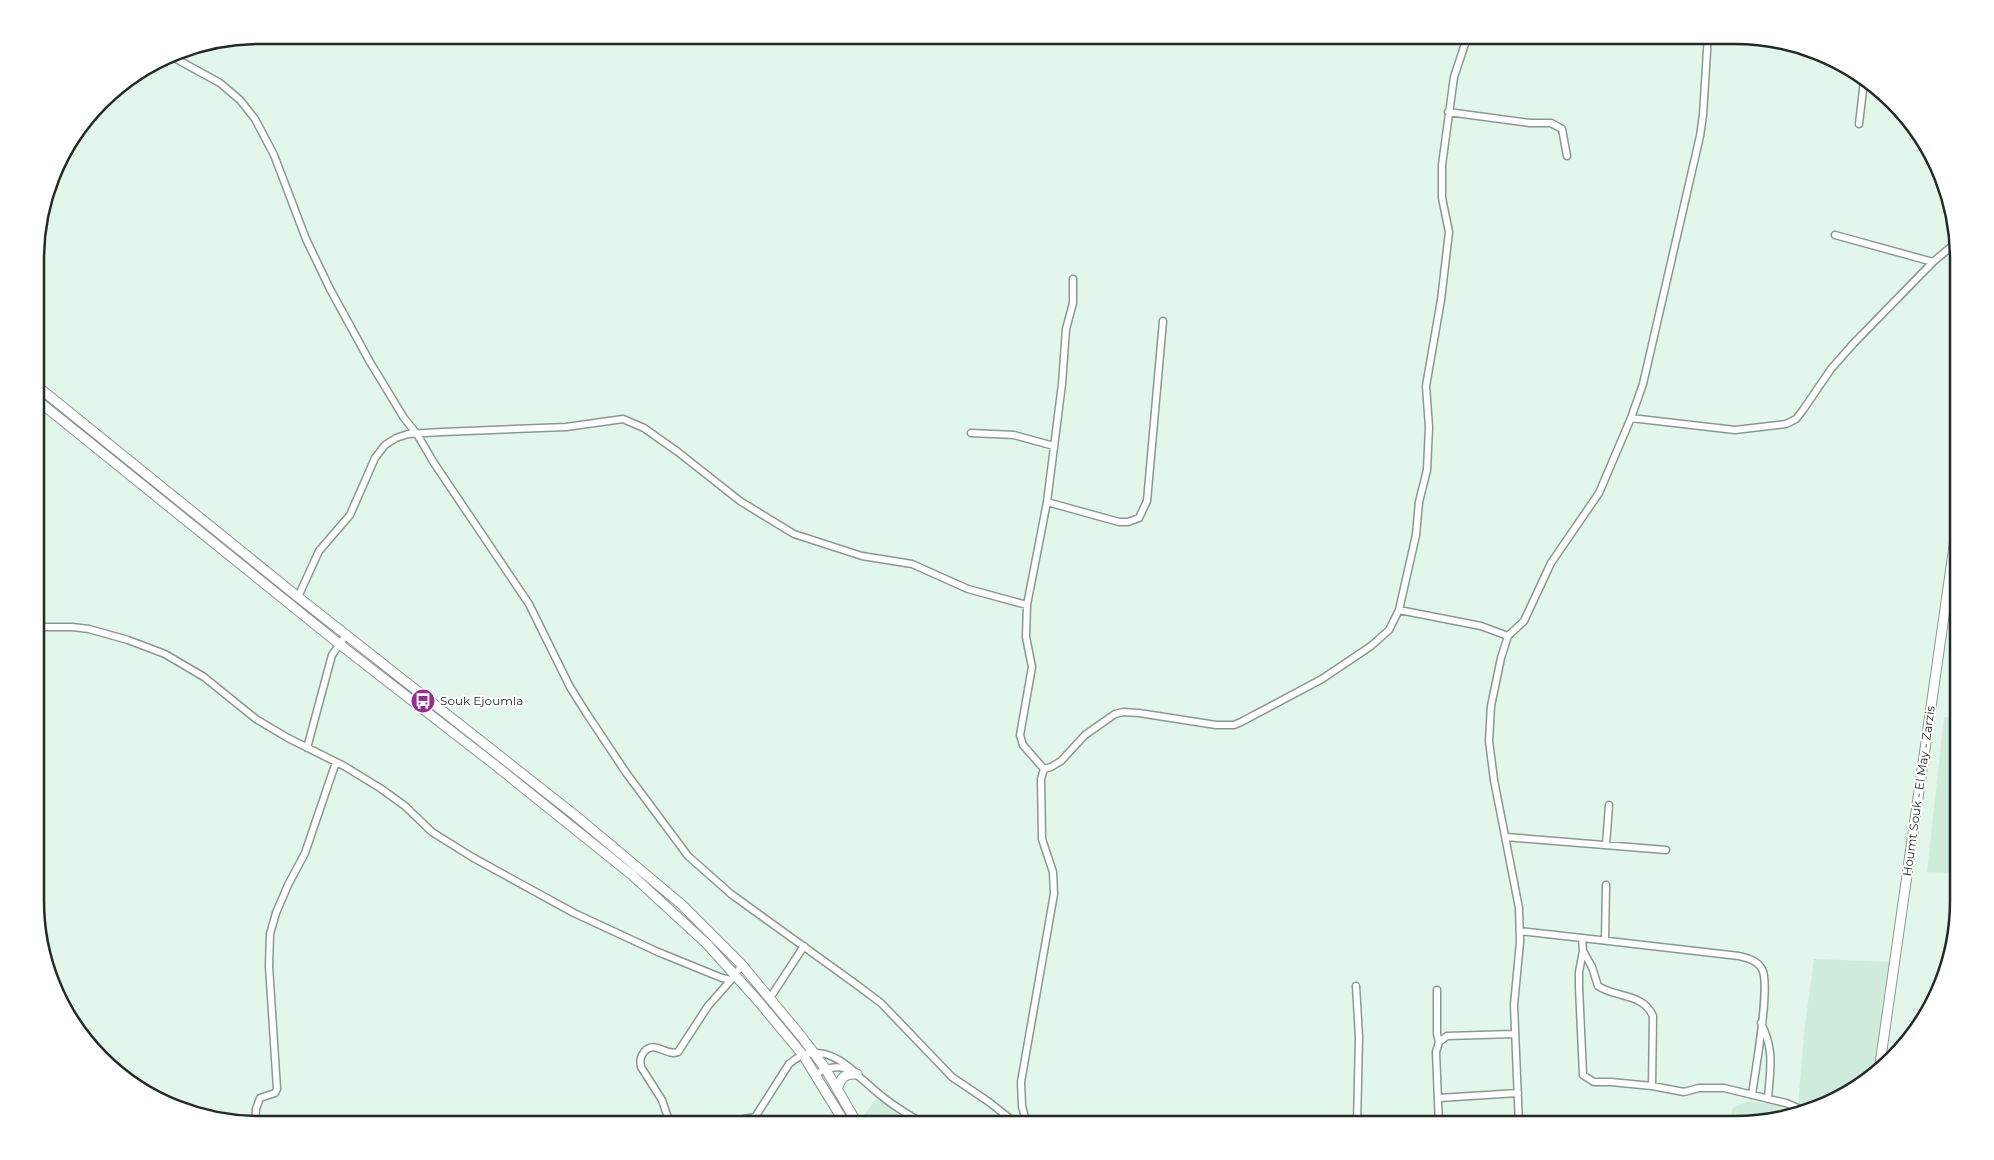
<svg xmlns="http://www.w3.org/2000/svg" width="1994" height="1160" viewBox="0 0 1994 1160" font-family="Montserrat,sans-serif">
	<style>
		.built { fill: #cfebdc }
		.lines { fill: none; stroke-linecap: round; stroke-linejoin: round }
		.street-casing { stroke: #889a90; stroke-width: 9 }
		.secondary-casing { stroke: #889a90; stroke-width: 11 }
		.street { stroke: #fff; stroke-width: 6 }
		.secondary { stroke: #fff; stroke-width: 9 }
		.labels { text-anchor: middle; stroke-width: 4; stroke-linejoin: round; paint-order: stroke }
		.poi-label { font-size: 12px; fill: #232b27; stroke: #fff; text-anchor: start }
		.street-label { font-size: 12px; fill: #232b27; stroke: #fff }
		.rim { fill: none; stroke: #232b27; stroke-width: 2.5 }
	</style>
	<rect width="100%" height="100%" fill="#e2f6eb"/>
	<path class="built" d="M1944,717L1959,718V873L1927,872Z
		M1814,959L1892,962L1873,1076L1848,1095L1750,1125H1728L1733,1108L1748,1101L1789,1107L1798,1105L1804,1033Z
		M877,1098L919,1125H866L861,1118Z"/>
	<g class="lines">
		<defs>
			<path id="street" d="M169,55L220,83L240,100L255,119L274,155L306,239L330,289L370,362L404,418L417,434L434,463L529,604L570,687L587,714L627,774L688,856L731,894L857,985L881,1003L952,1077L989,1102L1018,1125
				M1448,112L1530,123H1551L1562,129L1567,156
				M1859,124L1864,81
				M1835,235L1933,262
				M1631,418L1735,430L1786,424L1796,419L1803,410L1831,369L1853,344L1933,262L1958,241
				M971,433L1014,435L1054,446
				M1047,502L1119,522H1128L1139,518L1147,501L1163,321
				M298,597L319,551L350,515L375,458L385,445L396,438L408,434L442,432L566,427L623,419L644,428L678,452L740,501L794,534L862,556L912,564L968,589L1027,605
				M1399,610L1481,626L1508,636
				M37,627H72L89,629L128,640L165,654L204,677L256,719L288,738L344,766L380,788L405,806L432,832L472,857L574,913L658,952L722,978L731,980L742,965
				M307,748L332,655L346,635
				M1044,769L1051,767L1061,761L1085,735L1115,714L1123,712L1139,713L1216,725H1234L1241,722L1322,679L1371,646L1389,630L1399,610L1416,535L1419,502L1427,470L1429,427L1426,386L1441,300L1449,232L1442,198V165L1454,77L1468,35
				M1506,837L1666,850
				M1606,845L1609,805
				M1520,931L1582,938L1583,951L1592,967L1598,986C1616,998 1643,993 1653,1016L1652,1086L1684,1092L1699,1088H1724L1786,1103L1800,1109
				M1582,938L1739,956C1747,958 1757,960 1762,969C1771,985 1755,1072 1752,1095
				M1605,940L1606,885
				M1583,951L1579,972V987L1583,1075L1594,1082H1611L1652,1086
				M1356,986L1359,1037L1357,1125
				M1437,990V1034L1439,1042
				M770,998L804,946
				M1761,1023C1775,1051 1770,1069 1768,1099
				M816,1074C847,1055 860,1080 883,1097C896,1108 911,1116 926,1125
				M1439,1098L1518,1093
				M755,1117L765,1125
				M669,1121L662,1100L641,1067C640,1061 640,1057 644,1052C655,1039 666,1057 678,1052L708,1006L731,980
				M255,1125L256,1109L260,1098L275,1093L277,1089L269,966L270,934L276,913L288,885L305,853L336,762
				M735,1125L744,1119L755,1117
				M750,1125L789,1064C812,1043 837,1055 857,1074
				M1027,1125L1022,1106L1021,1082L1054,894L1053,872L1042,839L1041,779L1044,769L1023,745L1020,735L1032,667L1026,637L1027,605L1047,502L1062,384L1066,329L1073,303V279
				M1439,1125L1436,1052L1439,1042L1447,1036L1514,1034
				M1519,1125L1514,1005L1520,942L1519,908L1494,780L1489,741L1491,706L1501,658L1508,636L1524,621L1551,563L1599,493L1631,418L1643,384L1700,136L1703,115L1708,35"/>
			<path id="secondary" d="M37,386L298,597L576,816L681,904L742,965L801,1036L825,1068L858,1125
				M37,400L338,643L495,765L632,875L707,944L759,1002L803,1055L846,1125
				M1879,1071L1959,511
				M837,1089C841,1078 844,1073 857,1074"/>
		</defs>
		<use href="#street" class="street-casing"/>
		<use href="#secondary" class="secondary-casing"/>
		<use href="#street" class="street"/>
		<use href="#secondary" class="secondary"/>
	</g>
	<defs>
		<symbol id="bus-disc" viewBox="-11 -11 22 22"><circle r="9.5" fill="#952c8f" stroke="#fff"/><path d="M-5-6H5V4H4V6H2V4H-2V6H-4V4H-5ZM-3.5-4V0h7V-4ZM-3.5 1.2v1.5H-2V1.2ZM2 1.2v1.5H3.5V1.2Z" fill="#fff"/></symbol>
	</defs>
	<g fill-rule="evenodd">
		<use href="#bus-disc" x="409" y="687" width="28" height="28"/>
	</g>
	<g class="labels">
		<g class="poi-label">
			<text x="440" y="705">Souk Ejoumla</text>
		</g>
		<g class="street-label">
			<text transform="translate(1919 791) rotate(-82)" y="4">Houmt Souk - El May - Zarzis</text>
		</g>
	</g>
	<path d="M0 0H1994V1160H0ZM259 44H1735A215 215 0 0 1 1950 259V901A215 215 0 0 1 1735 1116H259A215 215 0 0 1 44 901V259A215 215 0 0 1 259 44Z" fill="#fff" fill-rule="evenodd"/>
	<path class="rim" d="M259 44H1735A215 215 0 0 1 1950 259V901A215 215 0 0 1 1735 1116H259A215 215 0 0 1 44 901V259A215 215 0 0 1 259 44Z"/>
</svg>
